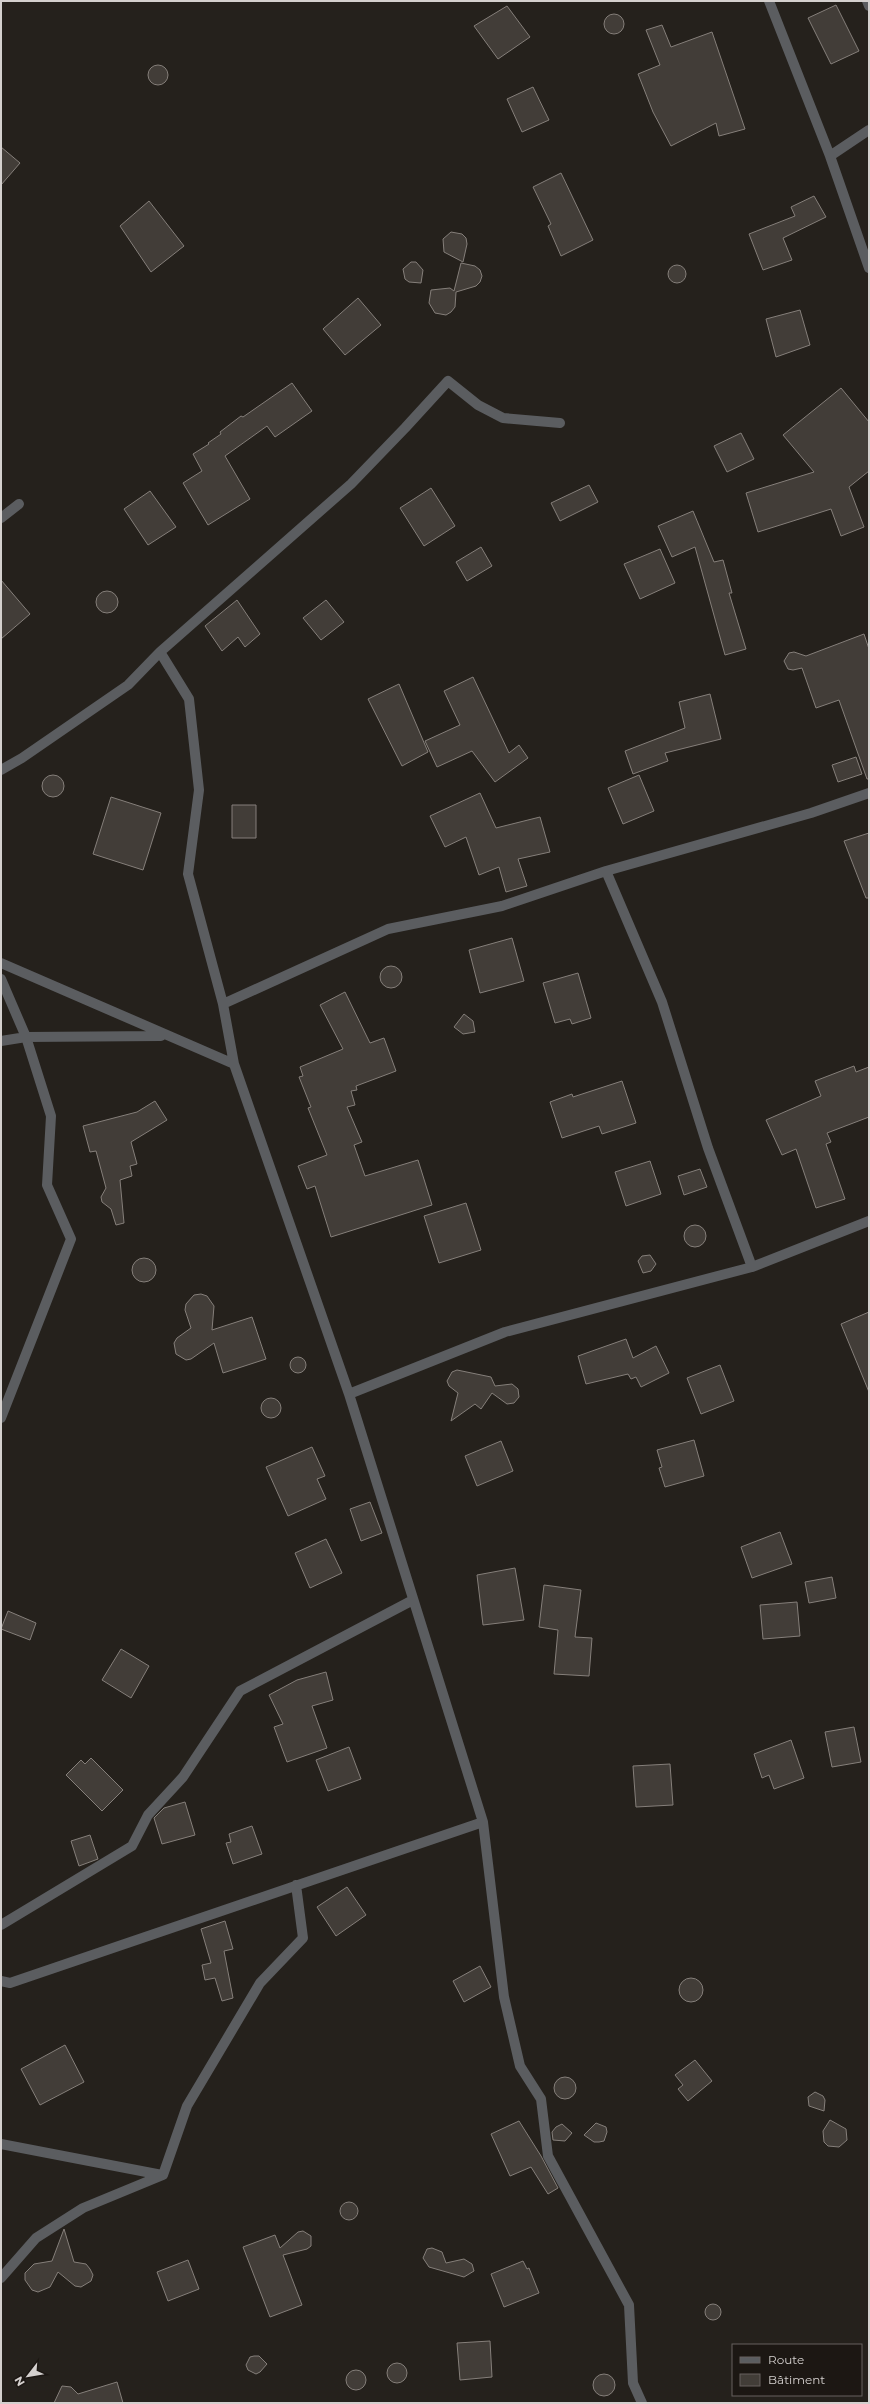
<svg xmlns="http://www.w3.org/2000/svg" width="870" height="2404" viewBox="0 0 870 2404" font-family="Montserrat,sans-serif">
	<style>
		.building { fill: #423d38; stroke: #857f7a }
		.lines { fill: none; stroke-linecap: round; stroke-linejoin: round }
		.minor { stroke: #5b5d60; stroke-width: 10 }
	</style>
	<rect width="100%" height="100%" fill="#25211c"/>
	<path class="building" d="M836,5L859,51L831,64L808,18Z
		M507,6L530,37L498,59L474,26Z
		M604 24a10 10 0 1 1 20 0a10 10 0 1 1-20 0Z
		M662,25L671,47L712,32L745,129L719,136L716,123L671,146L653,112L638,74L660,65L646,30Z
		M148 75a10 10 0 1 1 20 0a10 10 0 1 1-20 0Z
		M533,87L549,120L522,132L507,99Z
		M1,147L20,163L1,185Z
		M561,173L593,240L561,256L548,226L551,224L533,187Z
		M814,196L826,217L783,238L792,260L763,270L749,234L795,216L791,207Z
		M149,201L184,246L151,272L120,226Z
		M451,232L462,234L466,238L467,244L463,262L444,252L443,239Z
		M411,262H416L423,270L421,283L409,282L405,279L403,269Z
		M461,263L475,266L480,270L482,276L480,282L476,286L456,292L455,307L451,312L446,315L435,313L429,303L431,290L450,288L454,291Z
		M668 274a9 9 0 1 1 18 0a9 9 0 1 1-18 0Z
		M358,298L381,325L345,355L323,329Z
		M800,310L810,345L776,357L766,319Z
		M292,383L312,411L275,437L267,426L225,456L250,499L208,525L183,483L202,471L193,454L209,444L208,443L221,434L220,432L241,416L243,417Z
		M841,388L869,422V471L849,487L864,527L841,536L831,509L758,532L746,493L814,472L783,435Z
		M741,433L754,459L727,472L714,446Z
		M589,485L598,502L560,521L551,503Z
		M431,488L455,526L424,546L400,508Z
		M150,491L176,527L148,545L124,509Z
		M693,511L714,562L723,560L732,593H729L746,649L725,655L695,547L672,557L658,526Z
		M481,547L492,566L467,581L456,562Z
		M660,549L675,583L640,599L624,564Z
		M1,580L30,614L1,639Z
		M96 602a11 11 0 1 1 22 0a11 11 0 1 1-22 0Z
		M237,600L260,634L245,647L238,637L222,651L205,626Z
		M326,600L344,622L321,640L303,618Z
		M864,634L869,649V779H867L839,700L816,708L802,668L793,670L788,669L784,661L789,653L794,652L806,656Z
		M473,677L509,753L519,745L528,758L495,782L472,751L437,767L425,741L460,725L444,691Z
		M399,684L428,752L402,766L368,699Z
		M710,694L721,739L665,753L668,761L633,774L625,751L685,728L679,702Z
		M856,757L862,774L838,782L832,765Z
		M42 786a11 11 0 1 1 22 0a11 11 0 1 1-22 0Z
		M639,775L654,811L623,824L608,788Z
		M480,793L496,828L540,817L550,852L518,859L527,886L506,892L499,867L479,875L466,837L445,847L430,816Z
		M111,797L161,813L143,870L93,854Z
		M232,805H256V838H232Z
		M869,833V898H866L844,841Z
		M512,938L524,981L480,993L469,950Z
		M380 977a11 11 0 1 1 22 0a11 11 0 1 1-22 0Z
		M578,973L591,1018L572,1024L570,1019L555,1023L543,983Z
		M345,992L370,1043L384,1038L396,1071L356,1086L357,1090L351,1091L355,1105L347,1107L362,1142L354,1145L365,1176L418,1160L432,1205L331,1237L315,1186L307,1189L298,1166L327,1155L308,1108L311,1107L299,1077L303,1076L300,1067L343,1049L320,1005Z
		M464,1014L473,1021L475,1032L463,1034L454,1027Z
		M854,1066L856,1072L869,1067V1117L827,1133L831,1142L826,1144L845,1199L816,1208L796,1149L782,1155L766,1120L821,1096L815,1081Z
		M622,1081L636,1123L602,1134L599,1126L562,1138L550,1102L572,1094L573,1097Z
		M155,1101L167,1120L131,1142L137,1164L130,1166L132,1176L120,1180L124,1223L116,1225L111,1209L102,1202L101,1197L106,1188L96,1151L90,1152L83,1126L137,1112Z
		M650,1161L661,1194L626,1206L615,1172Z
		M700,1169L707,1187L684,1195L678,1176Z
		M466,1203L481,1250L439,1263L424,1216Z
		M684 1236a11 11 0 1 1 22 0a11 11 0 1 1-22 0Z
		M650,1255L656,1264L651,1271L643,1273L638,1261L642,1256Z
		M132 1270a12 12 0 1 1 24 0a12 12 0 1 1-24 0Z
		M201,1294L207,1296L214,1306L212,1330L252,1317L266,1359L223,1373L214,1343L191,1359L186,1360L176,1354L174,1343L177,1338L191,1328L185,1310L186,1304L194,1295Z
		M869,1312V1392L841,1324Z
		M626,1339L633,1358L656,1346L669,1373L641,1387L636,1377L631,1379L628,1374L586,1384L578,1356Z
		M290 1365a8 8 0 1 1 16 0a8 8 0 1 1-16 0Z
		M720,1365L734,1401L701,1414L687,1378Z
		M457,1370L491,1377L495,1386L512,1384L518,1389L519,1397L514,1403L507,1404L492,1393L481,1409L475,1404L451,1421L458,1393L449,1386L447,1381L452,1372Z
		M261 1408a10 10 0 1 1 20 0a10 10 0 1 1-20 0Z
		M694,1440L704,1476L665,1487L659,1468L662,1467L657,1450Z
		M501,1441L513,1471L477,1486L465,1456Z
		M312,1447L325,1476L317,1479L326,1499L288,1516L266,1467Z
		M370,1502L382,1533L361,1541L350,1509Z
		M780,1532L792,1564L752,1578L741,1547Z
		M326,1539L342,1573L310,1588L295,1553Z
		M515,1568L524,1620L483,1625L477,1575Z
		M832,1577L836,1598L809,1603L805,1582Z
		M544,1585L581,1590L575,1637L592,1638L589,1676L554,1674L558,1630L539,1627Z
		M797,1602L800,1636L763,1639L760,1605Z
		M8,1611L36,1623L30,1640L1,1629Z
		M121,1649L149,1666L131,1698L102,1680Z
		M326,1672L333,1700L312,1706L327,1748L287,1762L274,1727L283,1724L269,1695L297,1680Z
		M854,1727L861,1762L832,1767L825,1732Z
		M791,1740L804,1778L774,1789L769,1775L762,1778L754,1754Z
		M349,1747L361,1779L328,1791L316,1760Z
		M91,1758L123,1790L102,1811L66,1775L81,1760L85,1764Z
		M670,1764L673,1805L636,1807L633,1766Z
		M185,1802L195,1835L162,1844L154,1818L164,1808Z
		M252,1826L262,1854L233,1864L226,1843L231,1842L229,1834Z
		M90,1835L98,1859L79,1866L71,1841Z
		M347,1887L366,1915L336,1936L317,1907Z
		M225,1921L233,1949L224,1951L233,1998L222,2001L215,1978L205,1980L202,1965L211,1963L201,1929Z
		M480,1966L491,1987L464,2002L453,1981Z
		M679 1990a12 12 0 1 1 24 0a12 12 0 1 1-24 0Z
		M65,2045L84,2082L40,2105L21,2069Z
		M695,2060L712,2081L688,2101L678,2089L683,2085L675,2075Z
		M554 2088a11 11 0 1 1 22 0a11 11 0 1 1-22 0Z
		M815,2092L823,2096L825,2100L824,2111L809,2106L808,2097Z
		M830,2120L846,2129L847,2140L839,2147L828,2146L824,2142L823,2131Z
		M519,2121L541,2156L558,2188L548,2194L531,2167L510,2176L491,2134Z
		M596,2123L606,2127L607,2132L604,2141L599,2142H594L584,2135Z
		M562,2124L572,2133L565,2141L553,2140L552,2132L556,2127Z
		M340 2211a9 9 0 1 1 18 0a9 9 0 1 1-18 0Z
		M64,2229L74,2262L86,2264L90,2269L93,2275L91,2281L81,2287L75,2286L58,2272L50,2287L38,2292L32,2290L25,2280V2273L34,2264L52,2261Z
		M303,2231L311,2236V2246L307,2249L283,2255L302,2305L270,2317L243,2247L275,2235L280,2248L298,2232Z
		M432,2248L442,2252L446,2263L464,2259L472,2264L474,2271L464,2277L429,2267L423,2258L427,2249Z
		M188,2260L199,2289L168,2301L157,2272Z
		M523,2261L527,2269L529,2268L539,2293L504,2307L491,2274Z
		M705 2312a8 8 0 1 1 16 0a8 8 0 1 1-16 0Z
		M490,2341L492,2377L460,2380L457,2343Z
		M254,2356H259L267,2364L260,2372L256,2374L248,2370L246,2365L250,2357Z
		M387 2373a10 10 0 1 1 20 0a10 10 0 1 1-20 0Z
		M346 2380a10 10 0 1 1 20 0a10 10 0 1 1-20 0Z
		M593 2385a11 11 0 1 1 22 0a11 11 0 1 1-22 0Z
		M117,2382L123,2403H54L62,2386L71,2387L78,2394Z"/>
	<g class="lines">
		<path class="minor" d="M769,1L830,156L869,268
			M867,1L869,6
			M830,156L869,130
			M1,518L19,504
			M160,652L189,699L199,790L188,874L223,1004L234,1064
			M1,770L22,758L128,685L160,652L351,484L405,428L448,381L478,405L503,418L560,423
			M606,871L662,1002L708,1148L752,1267
			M1,963L234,1064L349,1394L483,1822L504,1997L520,2066L541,2099L548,2156L629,2305L633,2383L642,2403
			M1,979L26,1037L51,1116L47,1185L71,1239L1,1418
			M223,1004L388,929L502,906L606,871L811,813L869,793
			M1,1041L26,1037L161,1036
			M349,1394L505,1332L752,1267L869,1221
			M1,1925L132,1846L148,1815L183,1777L240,1691L413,1600
			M1,1981L10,1983L483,1822
			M1,2144L162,2175
			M1,2278L36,2238L83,2208L163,2175L187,2106L260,1983L303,1938L296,1885"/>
	</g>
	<rect width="870" height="2404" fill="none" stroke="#d4d0ce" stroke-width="4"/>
	<rect x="732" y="2344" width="130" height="52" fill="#1c1713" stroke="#66615e"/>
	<rect x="740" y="2357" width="20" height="6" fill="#5b5d60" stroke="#66615e"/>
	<text x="768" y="2364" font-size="12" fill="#d4d0ce">Route</text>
	<rect x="740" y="2374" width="20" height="12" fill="#423d38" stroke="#66615e"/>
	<text x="768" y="2384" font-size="12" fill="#d4d0ce">Bâtiment</text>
	<g transform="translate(28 2376) rotate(239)" stroke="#1c1713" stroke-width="3" paint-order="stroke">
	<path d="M0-3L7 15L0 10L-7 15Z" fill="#d4d0ce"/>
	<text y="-6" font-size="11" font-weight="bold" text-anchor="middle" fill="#d4d0ce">N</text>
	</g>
</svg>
